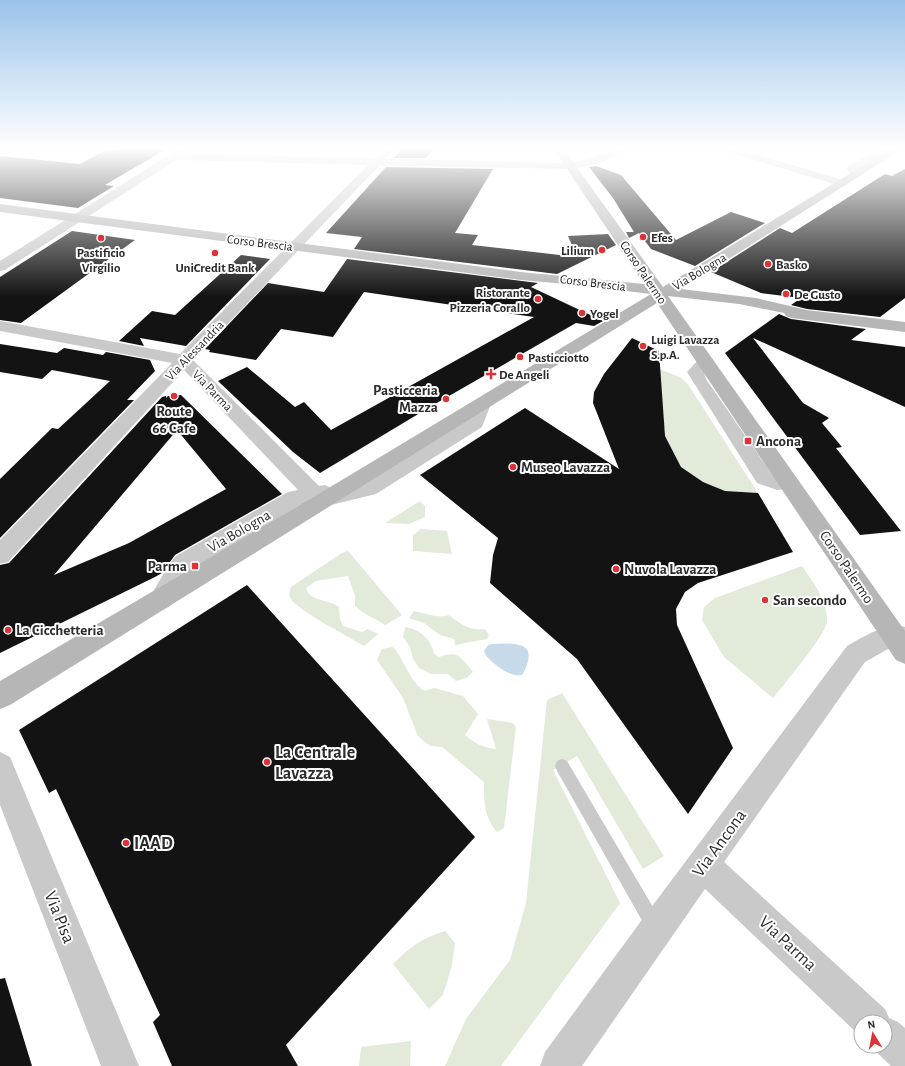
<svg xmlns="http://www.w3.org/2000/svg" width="905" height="1066" viewBox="0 0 905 1066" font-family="'Alegreya Sans',sans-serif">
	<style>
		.green { fill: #e2eada }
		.water { fill: #c6daea }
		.building { fill: #131313; fill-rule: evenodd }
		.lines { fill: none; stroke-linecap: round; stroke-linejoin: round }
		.lane { fill: #c9c9c9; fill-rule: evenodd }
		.street { fill: #c9c9c9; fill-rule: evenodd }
		.secondary { fill: #b6b6b6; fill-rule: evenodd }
		.poi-dot { fill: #df3238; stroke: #fff; stroke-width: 1.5 }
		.labels { text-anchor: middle; stroke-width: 4; stroke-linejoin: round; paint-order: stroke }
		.far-poi-label { font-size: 13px; font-weight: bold; fill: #2c2c2c; stroke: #fff; text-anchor: start }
		.far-street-label { font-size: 13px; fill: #2c2c2c; stroke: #fff }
		.poi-label { font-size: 15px; font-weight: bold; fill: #2c2c2c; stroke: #fff; text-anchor: start }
		.street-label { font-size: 15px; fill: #2c2c2c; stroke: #fff }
		.near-poi-label { font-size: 18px; font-weight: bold; fill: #2c2c2c; stroke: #fff; text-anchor: start }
		.near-street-label { font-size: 18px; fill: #2c2c2c; stroke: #fff }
	</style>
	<rect width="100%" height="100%" fill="#fff"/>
	<path class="green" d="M659,369L680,377L687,383L758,493L725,491L703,482L681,467L665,436Z
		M420,501L425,506V517L409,524L385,523Z
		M421,529L447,531L452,554L413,551V535Z
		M348,551L402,615L385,625C375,618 364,615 355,606V595L348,576L316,581L306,588C310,602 329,599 339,607L340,619L343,626L362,632L368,629L378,634L364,646C349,637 299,611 291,599C288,595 290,591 291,587L342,553Z
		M802,566C813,582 828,601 827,622C825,636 784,684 773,698L724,657L702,620L704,607L715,598Z
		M414,611C424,613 439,619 449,615C460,624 470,631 485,629L489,635L487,639L455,645L454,639L440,635L424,623L409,618Z
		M405,627C420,629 431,639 434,654L439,657C459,650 460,657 473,672L466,678L456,681L448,674H431L419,668L413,659L410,647L403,637Z
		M393,647C405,660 409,682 425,691L434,688L463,696L478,714L465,735C474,743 484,748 496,749L487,719L513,723L516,727L504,828L497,832C484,817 484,801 484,782L442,747L430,746L418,736L403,698L377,660L382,649Z
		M562,693L664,856L643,869L577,756L553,770L620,903L501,1066H445L466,1019L510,960L526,903L547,700Z
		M445,931L455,943L452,965L443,995L429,1009L393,964C410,947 422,938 445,931Z
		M411,1041L410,1066H359L361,1047Z"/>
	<path class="water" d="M492,644C516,643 540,641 523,674C514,681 486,660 484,651L488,645Z"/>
	<path class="building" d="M125,148H168L105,185L114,186L78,208L0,198V156L80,164L104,151Z
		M403,148H434L426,158H394Z
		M596,166L621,175L676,240L731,212L765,223L695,266L651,249L639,233L629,238L626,232H634L613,198L589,167Z
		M386,167L493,169L455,233L478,235L472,245L577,257L568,236L608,234L616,245L557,274L354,249L362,237L326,233Z
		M905,169V298L880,317L807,309L791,305L801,298L761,293L711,272L780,228L792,233L885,174L892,176Z
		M72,231L135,240L21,323L0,320V277Z
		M241,255L270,259L186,346L140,338L144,346L119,341L152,311L175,315Z
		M347,259L538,283L531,287L603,321L594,326L576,323L435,404L320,473L293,452L218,381L247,367L295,407L304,402L331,430L534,317L364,292L333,337L281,329L256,360L209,352L210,350L205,349L268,283L324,292Z
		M779,314L791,319L866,329L851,340L905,347V407L753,338L803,403L829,418L822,423L842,447L836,448L901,531L860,535L725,353Z
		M632,338L659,351L665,436L681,467L703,482L725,491L758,493L793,552L698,583L685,592L676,609L677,625L733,748L688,814L577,659L490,583L493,555L498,538L420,475L525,408L619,469L593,403L594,392L604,374Z
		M0,344L57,353L64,348L103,355L106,352L150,360L155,371L127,400H134L0,538V479L52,428L58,429L110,381L52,370L42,379L0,372Z
		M181,395L282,494L175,555L162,573L155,577L0,653V565L9,563L162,397L166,396V398L168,396ZM177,430L226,489L129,543L54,575Z
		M247,585L475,837L286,1045L298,1066H172L153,1022L160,1015L56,789L49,793L19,730Z
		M5,978L32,1066H0V979Z"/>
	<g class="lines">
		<path class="lane" d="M562,759L567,761L660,919L663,925L660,931L654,934L648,931L557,771L555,766L557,761Z"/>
		<path class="street" d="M180,148H190L185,154L374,158L384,148H395L385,159L571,163C593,159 612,148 634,148L597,164L571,169L380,165L193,360L319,486L325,485L333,489L363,483L467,419L476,400L482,398L488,400L491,404L482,427L376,494L331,505L322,510L315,508L310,503L300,505L192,570L169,607L160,610L151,607L148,600L170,563L176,556L288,492L298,490L184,370L8,562L0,564V540L172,363L0,331V321L180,354L368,165L176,160L5,270L0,271V261Z
			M719,148H735L846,181L848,183L846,185H838L720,150Z
			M879,148H900L899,150L886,153L858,169L860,175L859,177H851L847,168L848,166Z
			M706,357L712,358L714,362L704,373L706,379L771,473L796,478L799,483L796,488L777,490L757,483L687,372L700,358Z
			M899,625L905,627V649H888L865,662L724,862L885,1009L889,1018L898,1022L905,1028V1066H891L872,1048L871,1046H885V1022H861V1036L859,1035L705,889L582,1066H540L545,1052L644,917L847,646C863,637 880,626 899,625Z
			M0,752L10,757L139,1066H101L0,805Z"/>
		<path class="secondary" d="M553,148H563L663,287L892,148H904L681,289L756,298L807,310L905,322V332L791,318L786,316L784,313L739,304L668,296L905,631V664L896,660L657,303L10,705L0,709V681L322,492L651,294L577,285L521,280L0,212V204L521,272L644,284Z"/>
	</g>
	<linearGradient id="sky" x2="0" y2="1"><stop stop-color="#9ac3e9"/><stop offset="0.5" stop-color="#fff"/><stop offset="1" stop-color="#fff" stop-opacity="0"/></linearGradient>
	<rect width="905" height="297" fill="url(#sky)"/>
	<g class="poi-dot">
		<circle cx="643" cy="237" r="4"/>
		<circle cx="101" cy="238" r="4"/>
		<circle cx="602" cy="250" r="4"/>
		<circle cx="215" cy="253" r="4"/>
		<circle cx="768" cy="264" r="4"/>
		<circle cx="786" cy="294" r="4"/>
		<circle cx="538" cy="299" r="4"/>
		<circle cx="582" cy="313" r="4"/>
		<circle cx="643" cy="346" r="4"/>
		<circle cx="520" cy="357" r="4"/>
		<path d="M489 368h4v4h4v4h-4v4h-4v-4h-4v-4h4z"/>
		<circle cx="174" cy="396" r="4"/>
		<circle cx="446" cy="399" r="4"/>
		<rect x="744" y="437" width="8" height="8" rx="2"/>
		<circle cx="513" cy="467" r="4"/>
		<rect x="191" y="562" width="8" height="8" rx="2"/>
		<circle cx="616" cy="569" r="4"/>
		<circle cx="765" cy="600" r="4"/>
		<circle cx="8" cy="630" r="4"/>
		<circle cx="267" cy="762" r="4"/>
		<circle cx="126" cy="843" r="4"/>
	</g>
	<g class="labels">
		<g class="far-poi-label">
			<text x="651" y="242">Efes</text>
			<text x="594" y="255" text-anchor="end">Lilium</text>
			<text x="101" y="257" text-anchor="middle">Pastificio<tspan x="101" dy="15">Virgilio</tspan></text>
			<text x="776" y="269">Basko</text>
			<text x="215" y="272" text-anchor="middle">UniCredit Bank</text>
			<text x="530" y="297" text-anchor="end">Ristorante<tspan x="530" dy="15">Pizzeria Corallo</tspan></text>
			<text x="794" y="299">De Gusto</text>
			<text x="590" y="318">Yogel</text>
			<text x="651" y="344">Luigi Lavazza<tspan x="651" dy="15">S.p.A.</tspan></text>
			<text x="528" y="362">Pasticciotto</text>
			<text x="499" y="379">De Angeli</text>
		</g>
		<g class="far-street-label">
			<text transform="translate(260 242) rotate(7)" y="5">Corso Brescia</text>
			<text transform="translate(699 271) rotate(-31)" y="5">Via Bologna</text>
			<text transform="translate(644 272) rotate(56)" y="5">Corso Palermo</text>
			<text transform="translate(593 282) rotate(7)" y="5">Corso Brescia</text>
			<text transform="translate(194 350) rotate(-46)" y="5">Via Alessandria</text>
			<text transform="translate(213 390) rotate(46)" y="5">Via Parma</text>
		</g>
		<g class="poi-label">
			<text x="438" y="395" text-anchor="end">Pasticceria<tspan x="438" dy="17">Mazza</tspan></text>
			<text x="174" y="416" text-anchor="middle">Route<tspan x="174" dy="17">66 Cafe</tspan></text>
			<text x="756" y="446">Ancona</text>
			<text x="521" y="472">Museo Lavazza</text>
			<text x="187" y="571" text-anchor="end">Parma</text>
			<text x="624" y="574">Nuvola Lavazza</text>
			<text x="773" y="605">San secondo</text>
			<text x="16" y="635">La Cicchetteria</text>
		</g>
		<g class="street-label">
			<text transform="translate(239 531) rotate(-30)" y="5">Via Bologna</text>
			<text transform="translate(847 567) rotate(56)" y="5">Corso Palermo</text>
		</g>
		<g class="near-poi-label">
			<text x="275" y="758">La Centrale<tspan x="275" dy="21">Lavazza</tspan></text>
			<text x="134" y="849">IAAD</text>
		</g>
		<g class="near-street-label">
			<text transform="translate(719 843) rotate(-54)" y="6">Via Ancona</text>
			<text transform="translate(60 917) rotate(68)" y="6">Via Pisa</text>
			<text transform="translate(788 943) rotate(43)" y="6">Via Parma</text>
		</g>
	</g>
	<g transform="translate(873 1034) rotate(350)"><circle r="19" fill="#ffffff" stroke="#ababab"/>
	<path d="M0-3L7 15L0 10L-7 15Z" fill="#df3238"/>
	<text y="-6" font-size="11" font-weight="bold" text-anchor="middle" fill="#2c2c2c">N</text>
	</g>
</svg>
